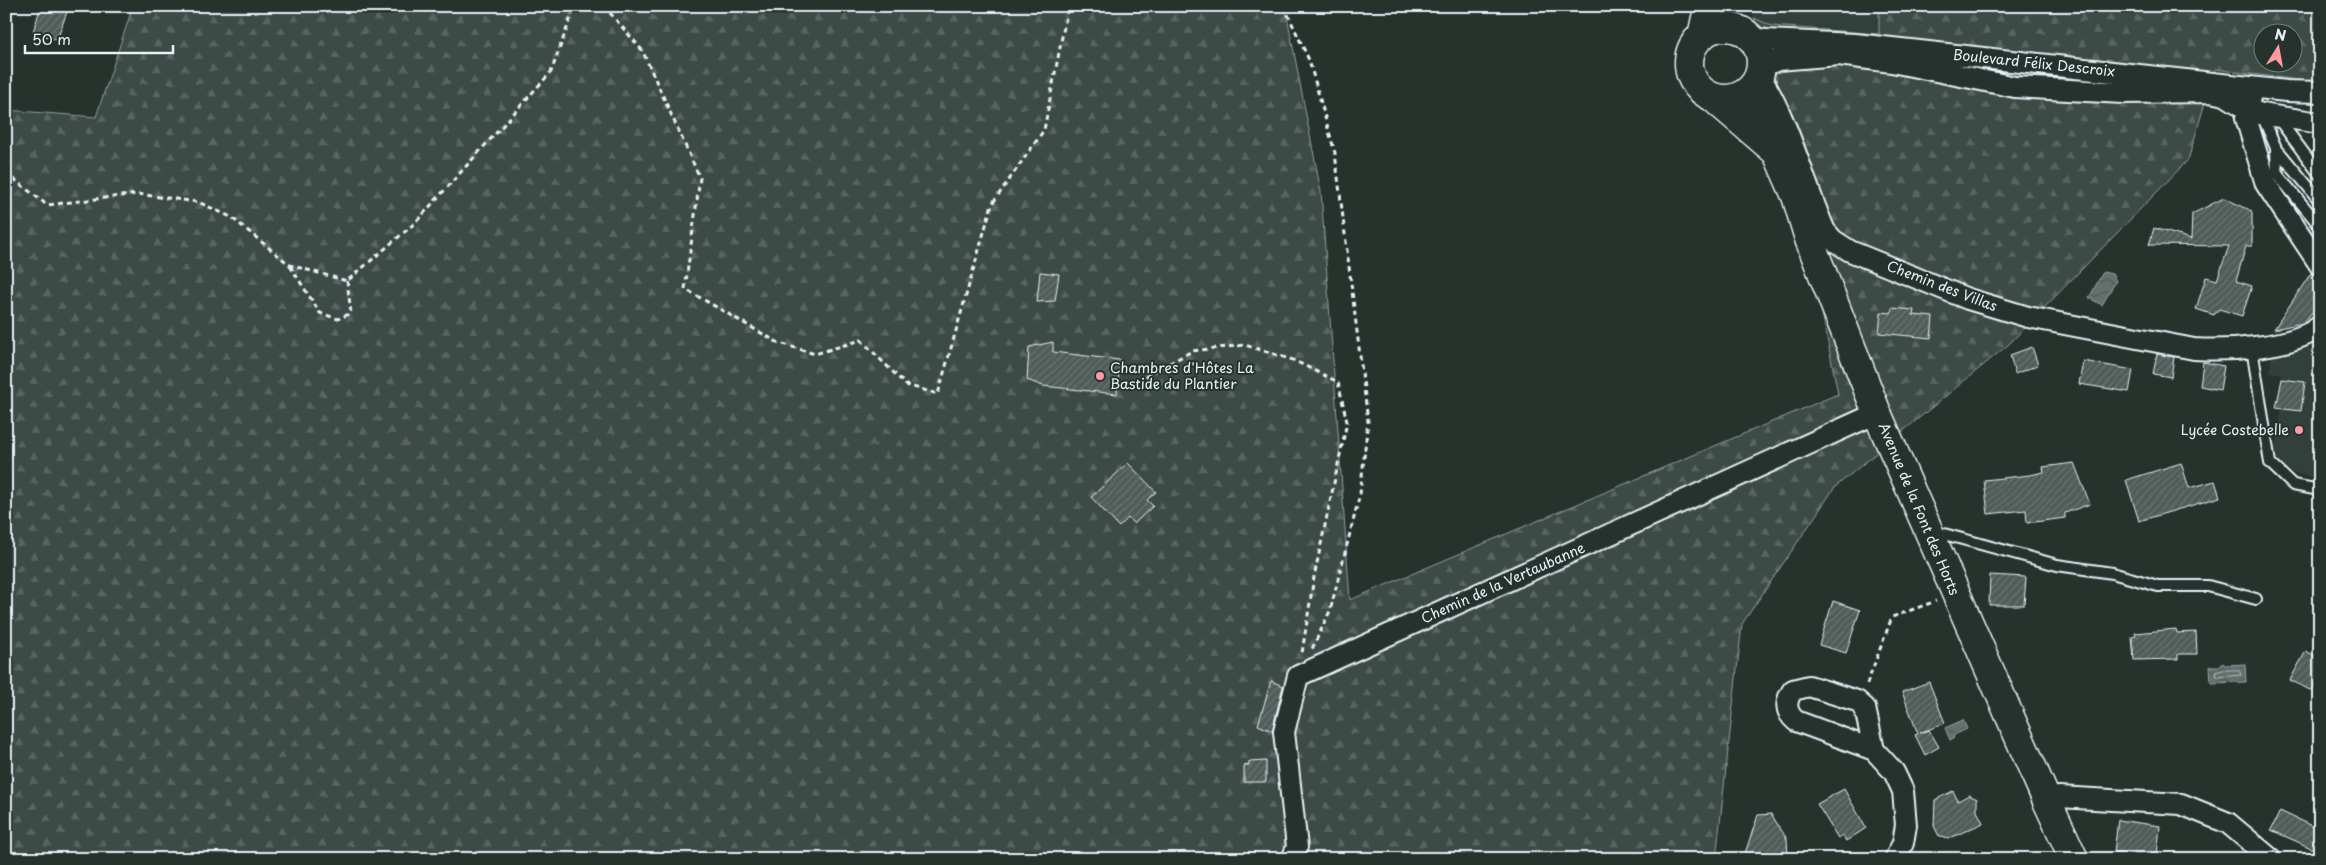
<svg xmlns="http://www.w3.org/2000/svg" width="2326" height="865" viewBox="0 0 2326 865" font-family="'Playpen Sans',sans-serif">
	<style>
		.built { fill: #333f3a }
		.forest { fill: url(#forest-firs); stroke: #939ea0; fill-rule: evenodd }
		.water { fill: url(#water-waves); stroke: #98a3a5 }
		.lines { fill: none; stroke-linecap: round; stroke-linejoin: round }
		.shore { stroke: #b3bdc0; stroke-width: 1 }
		.building { fill: url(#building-hatch); stroke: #e8f1f8 }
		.lane-casing { stroke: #e8f1f8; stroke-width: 14 }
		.street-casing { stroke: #e8f1f8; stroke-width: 24 }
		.secondary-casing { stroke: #e8f1f8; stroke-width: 31 }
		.path { stroke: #e8f1f8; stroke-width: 3; stroke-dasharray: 5 4; stroke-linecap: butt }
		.lane { stroke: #26332d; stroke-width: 10 }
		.street { stroke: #26332d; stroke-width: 20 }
		.secondary { stroke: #26332d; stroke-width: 28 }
		.poi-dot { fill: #ff9aa2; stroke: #26332d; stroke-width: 2 }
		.labels { text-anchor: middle; stroke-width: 4; stroke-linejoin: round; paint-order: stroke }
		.street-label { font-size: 14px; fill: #e8f1f8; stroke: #26332d }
		.poi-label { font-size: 14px; fill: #e8f1f8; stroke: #26332d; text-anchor: start }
	</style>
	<defs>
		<pattern id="forest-firs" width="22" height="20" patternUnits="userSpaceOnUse" patternTransform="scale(1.25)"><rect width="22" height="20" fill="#3e4b47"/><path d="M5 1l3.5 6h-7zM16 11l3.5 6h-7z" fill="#5a6562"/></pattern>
		<pattern id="water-waves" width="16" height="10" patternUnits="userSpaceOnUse" patternTransform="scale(1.25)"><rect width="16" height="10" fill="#636f6d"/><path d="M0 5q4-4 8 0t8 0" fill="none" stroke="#535a5a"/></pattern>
		<pattern id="building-hatch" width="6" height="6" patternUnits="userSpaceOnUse" patternTransform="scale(1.25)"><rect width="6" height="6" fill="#505c59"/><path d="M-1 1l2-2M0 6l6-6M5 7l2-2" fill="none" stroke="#697472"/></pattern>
	</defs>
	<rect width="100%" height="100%" fill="#26332d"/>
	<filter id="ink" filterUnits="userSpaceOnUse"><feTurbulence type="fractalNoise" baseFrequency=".02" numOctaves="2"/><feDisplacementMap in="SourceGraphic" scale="10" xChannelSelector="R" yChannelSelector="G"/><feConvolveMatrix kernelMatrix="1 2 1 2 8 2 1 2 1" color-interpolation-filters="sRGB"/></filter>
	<g filter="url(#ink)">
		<path class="built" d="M1748,6H1879L1880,34L1772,26L1754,18Z
			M2320,342V479L2291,472L2278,460L2275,451L2282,409L2276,408L2282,374L2270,372L2272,353Z"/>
		<path class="forest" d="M133,6H1285L1321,192L1350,600L1838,394L1774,67L1754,18L1772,26L1879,34V6H2320V83L2215,69L2188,160L2009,344L1835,487L1742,624L1716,859H6V110L96,117ZM2264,32H2294V62H2264Z"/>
		<path class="water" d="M2103,272L2112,274L2116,281L2102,305L2089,298Z
			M2223,663L2225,665L2245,664L2246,682L2211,683L2210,666H2219Z
			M1963,720L1967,729L1954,735L1953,739L1950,740L1945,728Z"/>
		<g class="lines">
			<path class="shore" d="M2223,670H2239L2241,675L2217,677L2216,672Z"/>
		</g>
		<path class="building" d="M41,6H69L57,40L33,32Z
			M2224,198L2252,211V246H2246L2236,281L2252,286L2242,316L2219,309L2214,315L2196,309L2206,277L2217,280L2229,246L2149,245L2154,228L2191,239L2192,214Z
			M1040,272L1059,274L1055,301L1037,302Z
			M2311,273L2320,289V303L2303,323L2274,329Z
			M1892,308L1914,310L1913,315L1933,317L1931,338L1879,333L1881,312L1891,313Z
			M1053,342V352L1120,360L1117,394L1043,386L1027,380L1029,347Z
			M2032,347L2038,365L2015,374L2010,355Z
			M2157,354L2174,357L2171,377L2153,374Z
			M2083,361L2133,370L2129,392L2079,384Z
			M2203,362L2224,366L2220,390L2200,386Z
			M2282,379L2305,382L2301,411L2276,408Z
			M1128,463L1156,492L1147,500L1153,506L1134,524L1128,518L1119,527L1091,497Z
			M2074,463L2090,504L2065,513V518L2027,523L2026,510L1988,514L1984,480L2030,475L2044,472L2043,467Z
			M2181,463L2189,488L2215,481L2220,497L2139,521L2126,480Z
			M1990,575L2026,577L2024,605H1989Z
			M1833,601L1860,610L1846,653L1819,645Z
			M2176,629L2177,633L2196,632L2197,654H2178V659L2134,660L2132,637L2136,636L2135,633Z
			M2306,651L2320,659V676L2312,691L2290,680Z
			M1271,681L1283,686L1272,731L1258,725Z
			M1929,682L1945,723L1920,733L1929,730L1939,747L1925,755L1915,735L1918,734L1902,692Z
			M1266,761V782H1244V766L1249,765V762Z
			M1844,789L1866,828L1846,841L1842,835L1838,838L1817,804Z
			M1953,791L1958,801L1969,795L1977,799V811L1983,823L1948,839L1939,836L1934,826L1935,800Z
			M2280,811L2320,830V852L2271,830Z
			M1771,814L1787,839L1788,859H1743L1758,815Z
			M2118,820L2160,826L2157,856L2114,852Z"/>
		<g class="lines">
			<defs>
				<path id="lane" d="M2262,115L2276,148L2277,174L2320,226
					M2277,117L2320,175
					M2276,148L2320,201
					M2252,348L2270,463L2293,485L2320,490
					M1934,537L1944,534L2057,565L2112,573L2158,586H2208L2256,599"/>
				<path id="street" d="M1749,37L1766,40L1855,44L2286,91L2320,92
					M1761,67L1778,60L1839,55L1892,62L2015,87L2123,93L2210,92L2225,95L2247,109L2261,114L2320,123
					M1761,78C1790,124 1803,181 1825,231L1833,240L1850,251L1968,299L2028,317L2194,349C2228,351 2294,348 2320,326
					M2250,97L2246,118L2266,184L2320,265
					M1874,750L1796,721C1785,712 1785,701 1793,690L1809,686L1857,701L1865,708L1874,750L1894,772L1903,791L1906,825L1903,843L1895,859
					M2047,801L2059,797L2181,804L2228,823L2271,859
					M1292,859L1297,847L1284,732L1298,676L1877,413"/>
				<path id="secondary" d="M1689 63a36 36 0 1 1 72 0a36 36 0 1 1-72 0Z
					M1702,36L1707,13L1706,6
					M1753,86L1777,153L1796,196L1809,239L1877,413L2047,801L2074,859
					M1711,96L1774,150"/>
			</defs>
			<use href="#lane" class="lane-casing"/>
			<use href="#street" class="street-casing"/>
			<use href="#secondary" class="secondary-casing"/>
			<path class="path" d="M604,6L642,50L700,178L685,289L777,342L815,354L861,340L906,385L938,394L992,204L1044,130L1068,6
				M1284,6L1309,60L1335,153L1368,421L1360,494L1330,611L1312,649
				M1667,6L1684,9
				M6,173L47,205L137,194L198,202L231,217L290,265L347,281L415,223L551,72L575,6
				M290,266L320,313L338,319L351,313L347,281
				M1130,385L1192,351L1245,345L1293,360L1338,382L1347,422L1314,577L1302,653
				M1867,684L1892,617L1936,601"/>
			<use href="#lane" class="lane"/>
			<use href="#street" class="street"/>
			<use href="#secondary" class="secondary"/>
		</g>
	</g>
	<g class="poi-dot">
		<circle cx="1100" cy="376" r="5"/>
		<circle cx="2299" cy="430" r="5"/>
	</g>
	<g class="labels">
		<g class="street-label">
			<text transform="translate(2034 63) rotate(6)" y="5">Boulevard Félix Descroix</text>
			<text transform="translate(1942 286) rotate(21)" y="5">Chemin des Villas</text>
			<text transform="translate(1919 509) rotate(67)" y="5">Avenue de la Font des Horts</text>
			<text transform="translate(1503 583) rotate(-24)" y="5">Chemin de la Vertaubanne</text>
		</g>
		<g class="poi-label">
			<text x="1110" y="373">Chambres d'Hôtes La<tspan x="1110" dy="16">Bastide du Plantier</tspan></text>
			<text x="2289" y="435" text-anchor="end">Lycée Costebelle</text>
		</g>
	</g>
	<rect width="2326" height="865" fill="none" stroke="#26332d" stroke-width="25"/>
	<rect x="12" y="12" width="2301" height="840" fill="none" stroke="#e8f1f8" stroke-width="2" filter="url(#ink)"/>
	<g transform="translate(2278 48) rotate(11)"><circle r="24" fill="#26332d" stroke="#747f7e"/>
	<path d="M0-4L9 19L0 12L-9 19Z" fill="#ff9aa2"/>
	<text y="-8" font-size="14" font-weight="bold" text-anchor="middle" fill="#e8f1f8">N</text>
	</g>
	<path d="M25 45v8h148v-8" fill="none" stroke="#e8f1f8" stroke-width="2.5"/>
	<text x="32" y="45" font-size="15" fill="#e8f1f8" stroke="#26332d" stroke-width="4" paint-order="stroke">50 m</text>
</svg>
